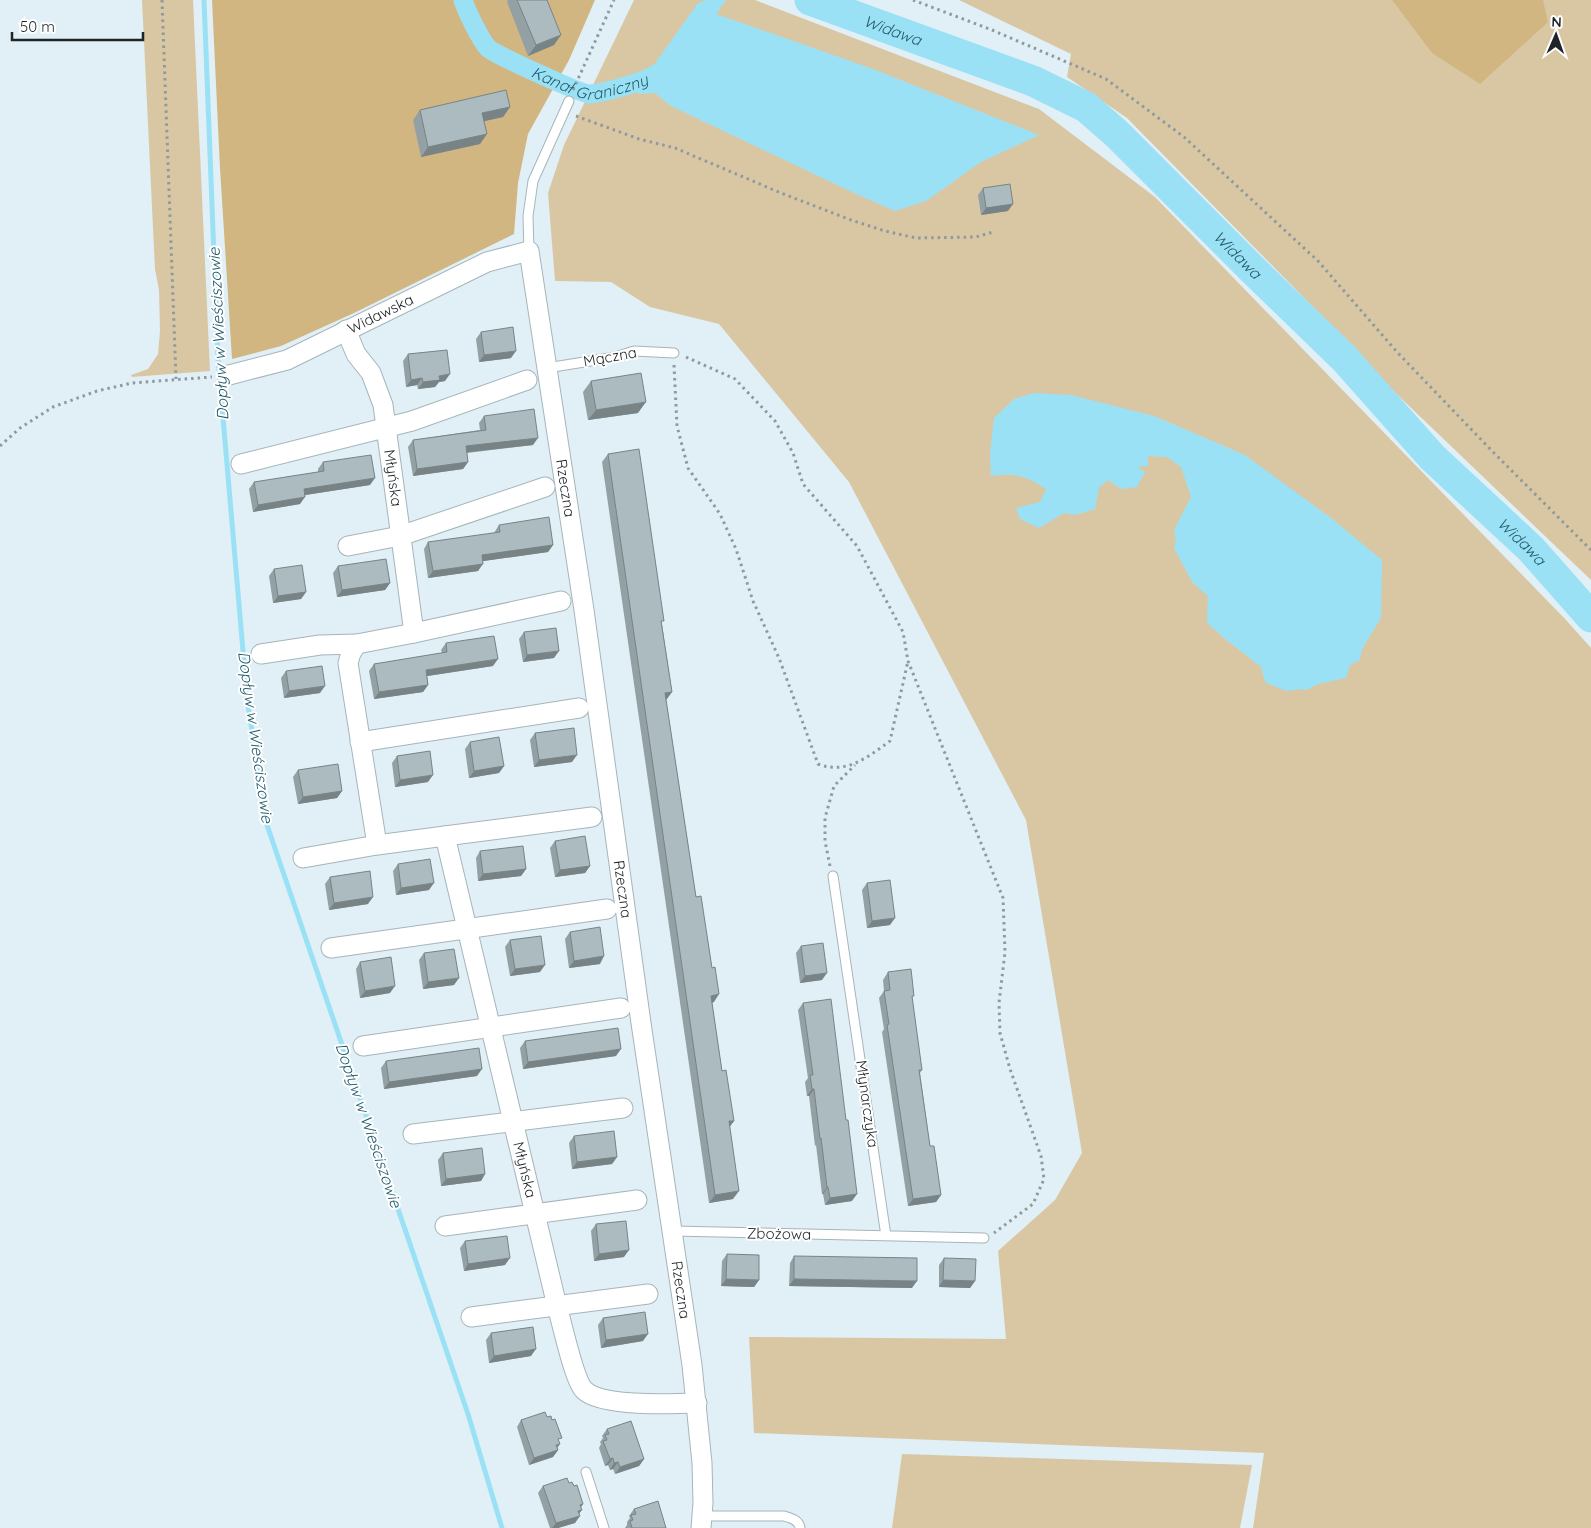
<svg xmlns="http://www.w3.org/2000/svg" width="1591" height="1528" viewBox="0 0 1591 1528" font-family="Quicksand,sans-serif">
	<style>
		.green { fill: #d9c7a4 }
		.forest { fill: #d1b682 }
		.water { fill: #9be1f6 }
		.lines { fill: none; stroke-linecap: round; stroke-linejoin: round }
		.stream { stroke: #9be1f6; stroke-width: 5 }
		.canal { stroke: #9be1f6; stroke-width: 19 }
		.river { stroke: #9be1f6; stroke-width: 31 }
		.service-casing { stroke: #a5b5ba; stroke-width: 11 }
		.minor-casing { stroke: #a5b5ba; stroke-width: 21 }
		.path { stroke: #8e9a9e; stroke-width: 3; stroke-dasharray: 2.5 4; stroke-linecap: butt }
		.service { stroke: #fff; stroke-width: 9 }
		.minor { stroke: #fff; stroke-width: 19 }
		.wall { fill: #93a1a5 }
		.shaded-wall { fill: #788386 }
		.building { fill: #abbbc0; stroke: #788386 }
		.labels { text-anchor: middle; stroke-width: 4; stroke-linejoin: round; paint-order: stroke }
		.street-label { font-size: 15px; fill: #1f2527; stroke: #fff }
		.water-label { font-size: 16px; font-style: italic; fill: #255d6d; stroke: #fff }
	</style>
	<rect width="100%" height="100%" fill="#e0f0f6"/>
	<path class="green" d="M142,0H193L210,371L132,377L131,375L148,369L158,354L160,331L159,290L155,269Z
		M634,0H755L1039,109L1155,197L1566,620L1591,648V1528H1253L1264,1453L754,1433L749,1337L1006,1339L998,1251L1055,1200L1082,1153L1026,820L849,482L719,324L650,307L611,282L555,281L548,193L564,145Z
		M959,0H1591V580L1384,382L1312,306L1127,118L1067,77L1071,54Z
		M902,1454L1252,1465L1240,1528H892Z"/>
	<path class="forest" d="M212,0H595L569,60L528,134L518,183L514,234L354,313L281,346L232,359L220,168Z
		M1392,0H1543L1548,22L1480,84L1432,53Z"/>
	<path class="water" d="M706,0H726L716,14L873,69L1039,135L981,162L926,201L895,211L854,193L671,106L655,93L638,94L636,76L651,69L698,3Z
		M1034,393L1071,395L1154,416L1245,455L1331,518L1382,560L1381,618L1362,649L1360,660L1350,665L1346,678L1318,684L1307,690L1301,689L1286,691L1265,682L1261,667L1224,638L1207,623L1208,596L1192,582L1174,548L1176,540L1174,530L1191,497L1181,467L1167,457L1148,456V466L1137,467L1145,472L1137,487L1121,489L1108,480L1099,488L1095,509L1075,515L1064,513L1039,528L1020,519L1016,508L1040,502L1046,489C1024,475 1016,473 991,476L990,453L994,418L1014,399Z"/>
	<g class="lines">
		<path class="stream" d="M204,0L218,359L247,698L266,822L468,1414L502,1528"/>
		<path class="canal" id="s1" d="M463,0C466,10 481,41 488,48C496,55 581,94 590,94C604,93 648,81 659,72"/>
		<path class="river" id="s2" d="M810,0L1033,81L1086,107L1117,134L1253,270L1344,358L1432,457L1531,549L1591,617"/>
		<defs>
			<path id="service" d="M529,251L528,216L533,181L569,101
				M547,368L615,357L634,351L674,353
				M833,876L886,1236
				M673,1231L984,1238
				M586,1472L604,1528
				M702,1516H784C791,1518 799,1520 800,1528"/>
			<g id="minor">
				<path id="s3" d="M346,330L356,354L371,373L383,405L414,633L357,644L351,653L348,663L377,845L445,836L557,1306C562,1323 574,1380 584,1390C601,1407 673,1404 697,1403"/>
				<path id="s4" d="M229,375L287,360L487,262L529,251L584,610L641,1023L692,1365L702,1463L703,1503L701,1528"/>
				<path d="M241,464L412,421L527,380"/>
				<path d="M348,546L400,536L545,487"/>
				<path d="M414,633L561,601"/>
				<path d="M261,654L320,645L357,644"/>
				<path d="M360,742L579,708"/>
				<path d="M445,836L592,817"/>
				<path d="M303,858L377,845"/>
				<path d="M331,948L607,909"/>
				<path d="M363,1046L621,1008"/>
				<path d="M413,1134L623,1108"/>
				<path d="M445,1226L637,1200"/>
				<path d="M471,1317L648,1294"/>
			</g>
		</defs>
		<use href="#service" class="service-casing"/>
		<use href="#minor" class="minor-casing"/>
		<path class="path" d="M162,0L176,379
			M913,0L992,30L1106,79L1184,137L1318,261L1397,352L1493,452L1591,550
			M573,90L614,0
			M576,116L639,139L675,148L781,193L851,220L885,231L916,238L976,237L993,232
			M686,357L735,379L775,421L793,453L803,484L857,546L903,632L908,661L1003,898L1005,952L999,1003L1000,1033L1010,1069L1041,1156L1044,1179L1033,1204L994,1233
			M674,365L677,426L688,468L720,514L736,549L753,601L779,658L818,764C846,775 868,757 890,741L908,661
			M0,446L20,428L53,407L97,391L132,383L212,377
			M830,866L825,841V818L834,786L855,765"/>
		<use href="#service" class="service"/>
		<use href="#minor" class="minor"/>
	</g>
	<path class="wall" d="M508,0H547L554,45L528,56L507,2Z
		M510,107L503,117L484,121L480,144L421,157L413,120L420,110Z
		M983,188L1008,211L981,215L978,195Z
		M481,332L511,358L479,362L476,339Z
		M408,354L445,381L439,382L435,387L418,389L417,385L406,387L403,361Z
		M591,381L638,413L588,420L583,392Z
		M484,416L533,445L467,453L468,462L463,469L413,476L408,447L413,440L480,430L479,423Z
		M608,454L662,624L672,692L666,700L696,897L714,1002L712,1003L722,1071L734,1121L729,1127L733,1199L709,1203L602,462Z
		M323,462L370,485L305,495L300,504L253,512L249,489L254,482L318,472V469Z
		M499,525L553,545L548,552L483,561L478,571L428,578L424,549L428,542L494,533Z
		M338,566L390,583L385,590L337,597L333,573Z
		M274,569L306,592L301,599L273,603L269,576Z
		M524,632L554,658L523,662L519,639Z
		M446,643L493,666L427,676L428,685L423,692L374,699L369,671L374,664L442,653L441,650Z
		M286,671L320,693L284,698L281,678Z
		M535,733L572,762L534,767L530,740Z
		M470,742L504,766L499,773L469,778L465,749Z
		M397,756L428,782L395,787L392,763Z
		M298,770L342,791L337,798L298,804L293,777Z
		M555,841L590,866L585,873L555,877L550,848Z
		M480,851L526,869L521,876L478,881L476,858Z
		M398,864L429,890L396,895L393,871Z
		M330,877L368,904L329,910L325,884Z
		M867,883L890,925L867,928L862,890Z
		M570,932L600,964L569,968L565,939Z
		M510,940L540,972L510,976L505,947Z
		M801,946L822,980L800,983L796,953Z
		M424,953L454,985L423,989L419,960Z
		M360,962L390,993L360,998L356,969Z
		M888,972L912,998L922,1070L920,1073L930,1146L941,1195L936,1202L908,1206L882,1032L884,1029L879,998L884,991L883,980Z
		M803,1003L852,1201L825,1205L823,1194H822L816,1145L815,1146L809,1096H807L805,1082L808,1078L798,1010Z
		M525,1041L616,1056L523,1069L520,1048Z
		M386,1061L477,1076L384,1089L381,1068Z
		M574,1136L617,1157L612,1164L572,1169L569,1143Z
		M443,1153L485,1174L481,1181L441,1186L438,1160Z
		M596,1224L624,1257L594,1261L591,1231Z
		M465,1241L505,1265L464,1271L460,1248Z
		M727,1254L759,1280L754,1287L721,1286L722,1261Z
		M794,1256L912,1288L789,1286L790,1263Z
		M944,1258L975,1281L970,1288L939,1287V1265Z
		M603,1318L643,1341L601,1348L598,1325Z
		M491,1333L531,1356L489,1363L486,1340Z
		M547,1417L559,1441L557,1448L558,1450L553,1457L529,1465L517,1427L521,1420Z
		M607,1429L644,1459L639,1466L615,1474L613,1469L610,1470L608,1465L605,1466L599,1448L601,1444L600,1442L603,1438L602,1436Z
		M569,1483L574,1486L583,1504L581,1507L579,1514L575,1523L558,1528H550L538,1493L543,1486Z
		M634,1509L666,1528H625L627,1525V1522L630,1518L629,1516Z"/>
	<path class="shaded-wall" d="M561,35L554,45L528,56L536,45Z
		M510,107L503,117L476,123L482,113Z
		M487,134L480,144L421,157L428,147Z
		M1013,204L1008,211L981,215L986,208Z
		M516,351L511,358L479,362L484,355Z
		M450,374L445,381L439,382L435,387L418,389L423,382L439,376Z
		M422,378L417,385L406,387L411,380Z
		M646,402L638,413L588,420L596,410Z
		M538,438L533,445L461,453L466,446Z
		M468,462L463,469L413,476L417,469Z
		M375,478L370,485L299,496L304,489Z
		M305,497L300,504L253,512L258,505Z
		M553,545L548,552L477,562L482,555Z
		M483,564L478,571L428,578L433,571Z
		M390,583L385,590L337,597L342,590Z
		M306,592L301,599L273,603L278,596Z
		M559,651L554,658L523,662L527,655Z
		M498,659L493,666L421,677L426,670Z
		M428,685L423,692L374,699L379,692Z
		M325,686L320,693L284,698L289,691Z
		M672,692L666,700L665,693Z
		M577,755L572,762L534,767L539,760Z
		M504,766L499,773L469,778L474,771Z
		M433,775L428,782L395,787L400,780Z
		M342,791L337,798L298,804L303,797Z
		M590,866L585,873L555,877L560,870Z
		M526,869L521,876L478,881L483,874Z
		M434,883L429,890L396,895L401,888Z
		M373,897L368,904L329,910L334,903Z
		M895,918L890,925L867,928L872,921Z
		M604,956L600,964L569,968L574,961Z
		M545,965L540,972L510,976L515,969Z
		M827,973L822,980L800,983L805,976Z
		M459,978L454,985L423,989L428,982Z
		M395,986L390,993L360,998L365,991Z
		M719,994L714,1002L705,1004L711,996Z
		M621,1049L616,1056L523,1069L528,1062Z
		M482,1069L477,1076L384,1089L389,1082Z
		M812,1089H814L809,1096H807Z
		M729,1121H734L728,1129Z
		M617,1157L612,1164L572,1169L577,1162Z
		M485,1174L481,1181L441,1186L446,1179Z
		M827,1187H828L823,1194H822Z
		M739,1191L733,1199L709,1203L715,1195Z
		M857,1194L852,1201L825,1205L830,1198Z
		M941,1195L936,1202L908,1206L913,1199Z
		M629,1250L624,1257L594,1261L599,1254Z
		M510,1258L505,1265L464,1271L468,1264Z
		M726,1279L759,1280L754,1287L721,1286Z
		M794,1279L917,1281L912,1288L789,1286Z
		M943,1280L975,1281L970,1288L939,1287Z
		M648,1334L643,1341L601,1348L606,1340Z
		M536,1349L531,1356L489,1363L494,1356Z
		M560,1444L555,1451L558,1450L553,1457L529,1465L534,1458Z
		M613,1458L608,1465L605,1466L610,1459Z
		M644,1459L639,1466L615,1474L620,1467Z
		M618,1462L613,1469L610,1470L614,1463Z
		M583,1504L578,1511L582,1510L577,1516H580L575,1523L558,1528H552L556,1523L580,1505Z"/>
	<path class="building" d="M517,0H547L561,35L536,45Z
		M506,90L510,107L482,113L487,134L428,147L420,110Z
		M1010,184L1013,204L986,208L983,188Z
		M513,327L516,351L484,355L481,332Z
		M447,350L450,374L439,376L440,380L423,382L422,378L411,380L408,354Z
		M641,373L646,402L596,410L591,381Z
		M534,409L538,438L466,446L468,462L417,469L413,440L486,430L484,416Z
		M639,449L664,621H661L672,692L665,693L696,897L701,896L712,968L715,967L719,994L711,996L722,1071L726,1070L734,1121H729L739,1191L715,1195L608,454Z
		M371,455L375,478L304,489L305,497L258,505L254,482L324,471L323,462Z
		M549,517L553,545L482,555L483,564L433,571L428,542L500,532L499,525Z
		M386,559L390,583L342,590L338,566Z
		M302,565L306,592L278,596L274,569Z
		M556,628L559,651L527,655L524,632Z
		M494,636L498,659L426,670L428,685L379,692L374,664L447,652L446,643Z
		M322,666L325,686L289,691L286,671Z
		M574,728L577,755L539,760L535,733Z
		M499,737L504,766L474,771L470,742Z
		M430,751L433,775L400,780L397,756Z
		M338,764L342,791L303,797L298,770Z
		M585,836L590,866L560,870L555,841Z
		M523,846L526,869L483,874L480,851Z
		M430,859L434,883L401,888L398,864Z
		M370,871L373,897L334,903L330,877Z
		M890,880L895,918L872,921L867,883Z
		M600,927L604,956L574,961L570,932Z
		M541,936L545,965L515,969L510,940Z
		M823,943L827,973L805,976L801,946Z
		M454,949L459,978L428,982L424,953Z
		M391,957L395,986L365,991L360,962Z
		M911,969L914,996H912L922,1070H919L930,1146H934L941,1195L913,1199L887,1025L889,1024L884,991L890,990L888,972Z
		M831,999L846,1120H848L857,1194L830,1198L828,1187H827L821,1138L820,1139L814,1089H812L810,1075H813L803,1003Z
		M618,1028L621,1049L528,1062L525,1041Z
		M479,1048L482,1069L389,1082L386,1061Z
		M614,1131L617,1157L577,1162L574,1136Z
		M482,1148L485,1174L446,1179L443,1153Z
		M626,1221L629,1250L599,1254L596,1224Z
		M507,1236L510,1258L468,1264L465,1241Z
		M727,1254L759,1255V1280L726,1279Z
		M794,1256L917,1258V1281L794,1279Z
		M944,1258L976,1259L975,1281L943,1280Z
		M645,1312L648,1334L606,1340L603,1318Z
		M533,1327L536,1349L494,1356L491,1333Z
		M545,1412L547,1417L551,1416L552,1420L555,1419L562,1438L558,1439L560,1444L556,1445L558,1450L534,1458L521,1420Z
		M631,1421L644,1459L620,1467L618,1462L614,1463L613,1458L610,1459L603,1441L607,1440L605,1435L609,1434L607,1429Z
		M567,1478L569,1483L572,1482L574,1486L577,1485L583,1504L580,1505L582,1510L578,1511L580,1516L556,1523L543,1486Z
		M658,1501L666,1528H632L630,1521L633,1520L631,1515L636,1514L634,1509Z"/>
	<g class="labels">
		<g class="street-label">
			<text dy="5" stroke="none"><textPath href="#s4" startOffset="164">Widawska</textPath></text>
			<text transform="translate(610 357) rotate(-10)" y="5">Mączna</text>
			<text dy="5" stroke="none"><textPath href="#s3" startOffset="158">Młyńska</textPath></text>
			<text dy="5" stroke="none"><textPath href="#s4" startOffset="566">Rzeczna</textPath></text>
			<text dy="5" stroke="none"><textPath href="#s4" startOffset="971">Rzeczna</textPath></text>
			<text transform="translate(867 1104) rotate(82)" y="5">Młynarczyka</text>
			<text dy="5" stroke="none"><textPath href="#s3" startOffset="990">Młyńska</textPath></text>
			<text transform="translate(779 1234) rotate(1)" y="5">Zbożowa</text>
			<text dy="5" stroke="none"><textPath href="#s4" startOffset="1376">Rzeczna</textPath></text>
		</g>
		<g class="water-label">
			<text dy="6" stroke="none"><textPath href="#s2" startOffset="88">Widawa</textPath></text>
			<text dy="6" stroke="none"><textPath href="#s1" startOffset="165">Kanał Graniczny</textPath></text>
			<text dy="6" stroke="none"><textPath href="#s2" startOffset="508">Widawa</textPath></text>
			<text transform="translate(218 334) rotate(-93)" y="6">Dopływ w Wieściszowie</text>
			<text dy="6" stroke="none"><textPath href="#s2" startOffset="912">Widawa</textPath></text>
			<text transform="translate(256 737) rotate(82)" y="6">Dopływ w Wieściszowie</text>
			<text transform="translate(369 1125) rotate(71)" y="6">Dopływ w Wieściszowie</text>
		</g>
	</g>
	<g transform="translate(1556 35) rotate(2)" stroke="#ffffff" stroke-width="4" paint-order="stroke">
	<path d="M0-4L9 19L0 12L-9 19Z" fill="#1f2527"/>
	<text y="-8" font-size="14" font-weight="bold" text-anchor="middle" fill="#1f2527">N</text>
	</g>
	<path d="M12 32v8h131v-8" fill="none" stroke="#1f2527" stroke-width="2.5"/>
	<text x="20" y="32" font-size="15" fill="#1f2527" stroke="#ffffff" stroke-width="4" paint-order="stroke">50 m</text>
</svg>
